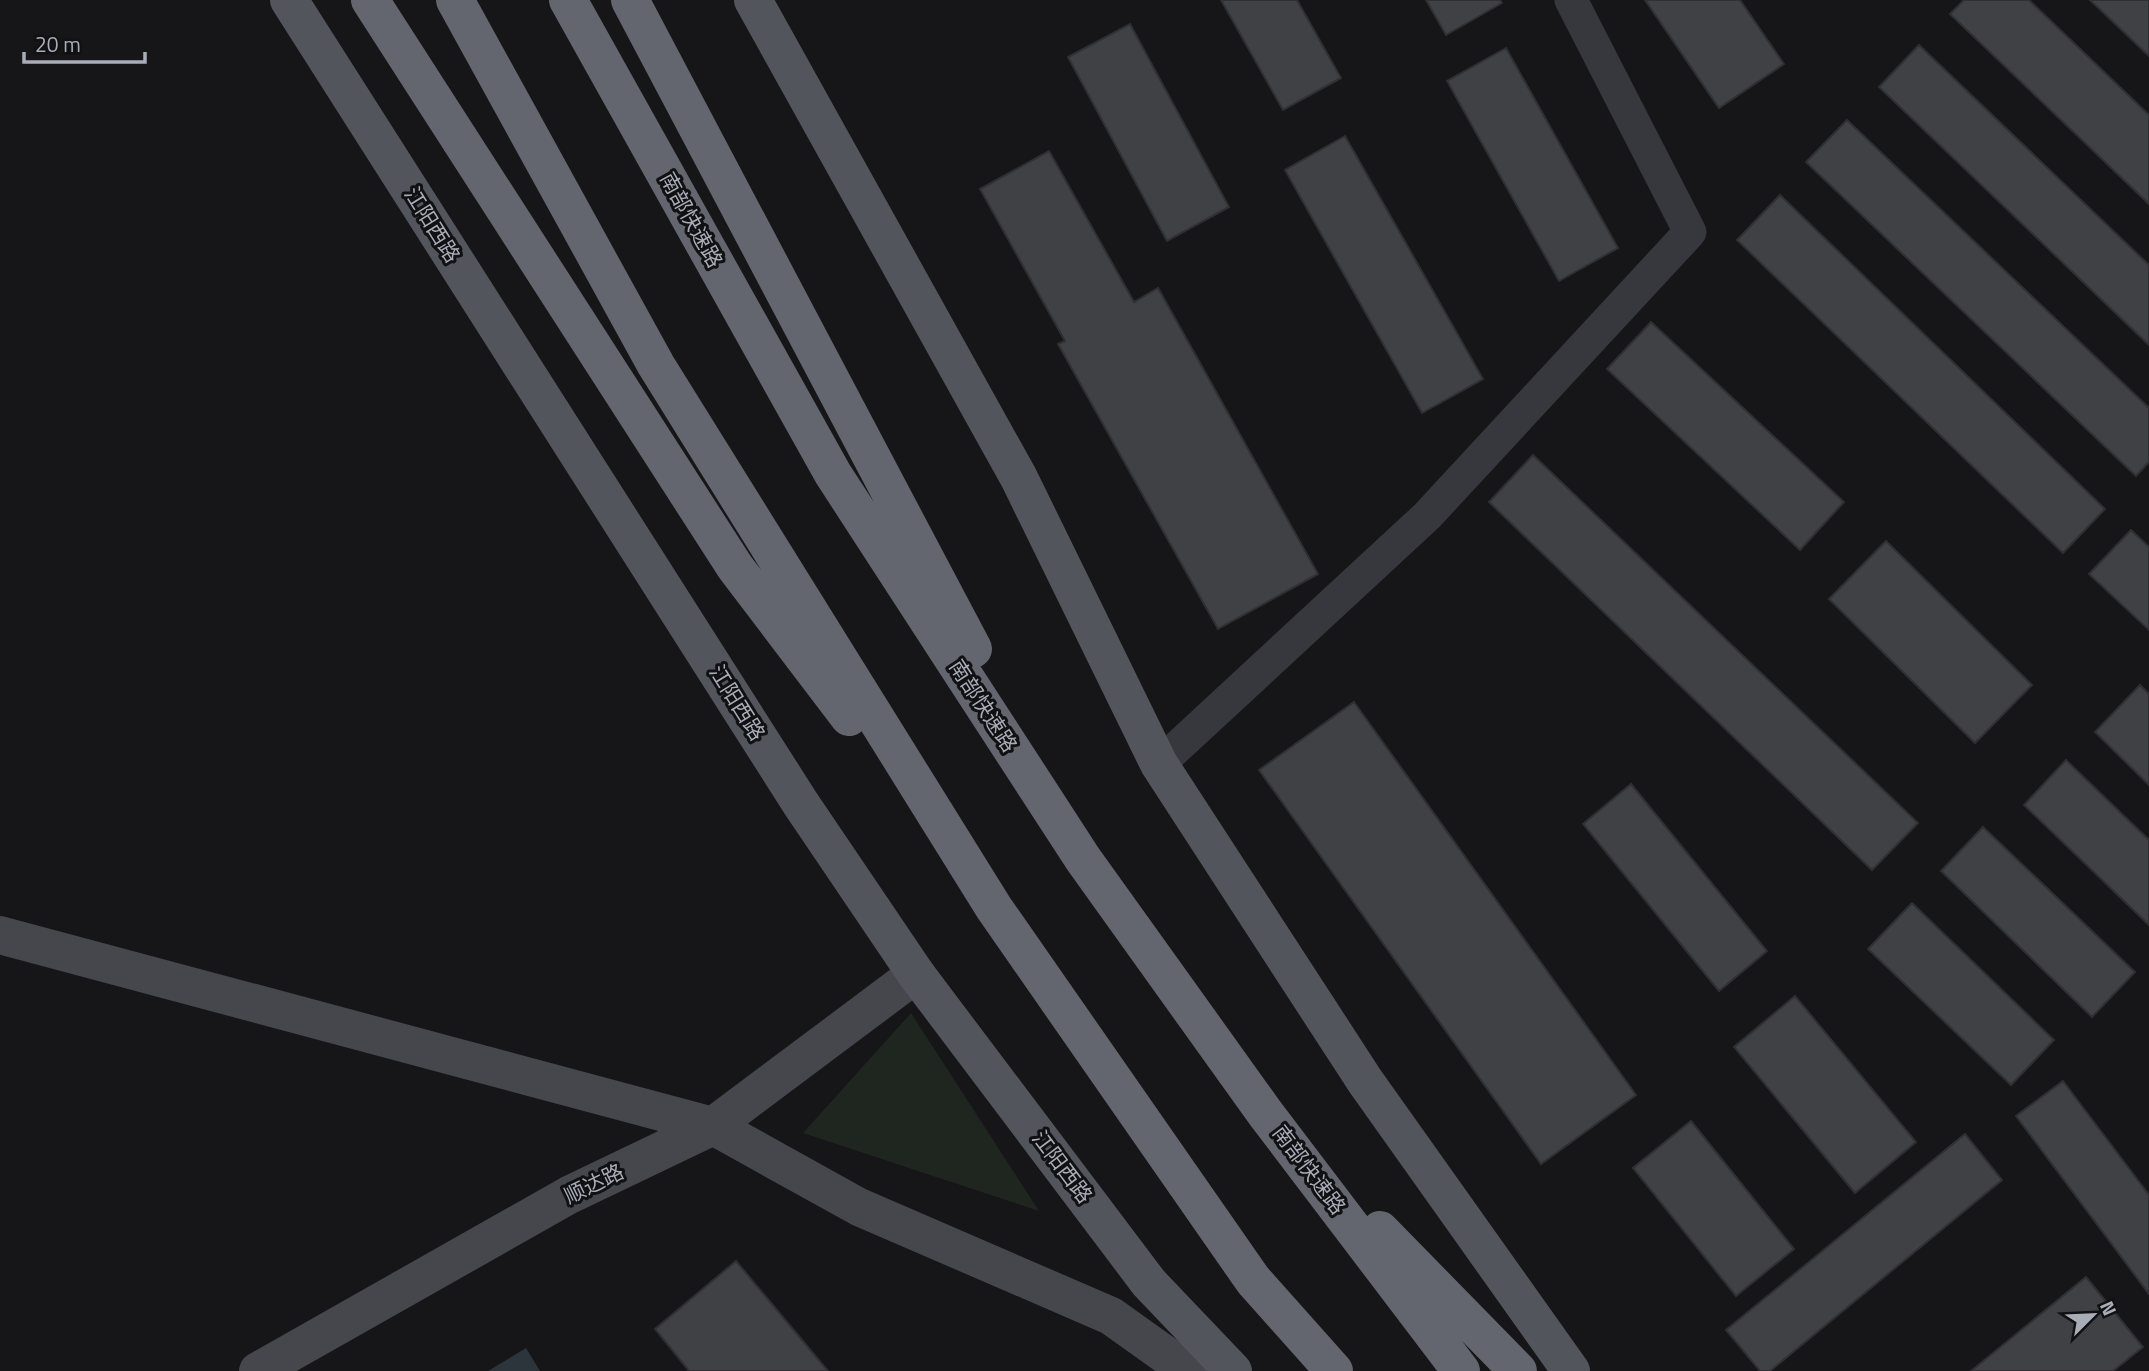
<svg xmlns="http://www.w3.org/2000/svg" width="2149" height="1371" viewBox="0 0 2149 1371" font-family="'Titillium Web','Noto Sans SC',sans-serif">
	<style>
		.green { fill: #1e261f }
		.water { fill: #2c353c }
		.building { fill: #404145; stroke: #303034; stroke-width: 2 }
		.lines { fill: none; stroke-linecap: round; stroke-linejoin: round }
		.street { stroke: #37383d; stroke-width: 33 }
		.secondary { stroke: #45474d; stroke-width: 38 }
		.primary { stroke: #53555c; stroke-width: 38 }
		.highway { stroke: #63666e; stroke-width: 38 }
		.labels { text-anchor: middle; stroke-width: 6; stroke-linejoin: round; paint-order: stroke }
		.street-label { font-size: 21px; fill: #a8adb8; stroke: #111113 }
	</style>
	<rect width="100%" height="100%" fill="#161618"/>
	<path class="green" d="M911,1013L1039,1211L803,1133Z"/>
	<path class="water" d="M526,1348L540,1371H488Z"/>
	<path class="building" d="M1221,0H1297L1341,78L1283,110Z
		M1426,0H1500L1502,3L1446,35Z
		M1645,0H1740L1784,64L1719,108Z
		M1964,0H2029L2149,115V204L1950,14Z
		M2090,0H2149V56Z
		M1130,24L1229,207L1167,241L1068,57Z
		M1919,45L2149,265V345L1879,87Z
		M1506,48L1618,248L1559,281L1447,81Z
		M1847,120L2149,408V462L2136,476L1806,162Z
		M1345,136L1483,379L1422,413L1285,170Z
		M1049,151L1134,302L1158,288L1318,574L1218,629L1058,344L1065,341L980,189Z
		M1780,195L2105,509L2063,553L1737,240Z
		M1651,322L1844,502L1800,550L1607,369Z
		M1533,455L1918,823L1872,870L1489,502Z
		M2131,530L2149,547V630L2089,574Z
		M1886,541L2032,685L1975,743L1829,599Z
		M2140,685L2149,694V785L2095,732Z
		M1354,702L1636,1095L1541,1164L1259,770Z
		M2066,760L2149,840V925L2024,805Z
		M1631,784L1767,951L1719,991L1583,824Z
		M1983,827L2135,972L2092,1017L1941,871Z
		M1912,903L2054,1040L2011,1085L1868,949Z
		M1795,996L1916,1142L1855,1193L1734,1047Z
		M2063,1081L2149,1195V1294L2016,1116Z
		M1691,1121L1794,1249L1736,1296L1633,1168Z
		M1965,1134L2002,1180L1770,1371H1760L1726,1330Z
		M736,1261L828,1371H689L655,1329Z
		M2086,1277L2143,1347L2113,1371H1971Z"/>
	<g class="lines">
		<path class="street" d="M1159,764L1427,516L1690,232L1571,0"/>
		<path class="secondary" d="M0,935L713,1126L859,1207L1111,1316L1188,1371
			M258,1371L569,1195L713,1126L916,974"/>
		<path class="primary" d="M289,0L801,804L916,974L1149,1283L1233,1371
			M753,0L1019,478L1159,764L1365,1081L1571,1371"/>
		<path class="highway" d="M370,0L735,567L849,717
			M455,0L656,365L994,908L1253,1280L1334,1371
			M568,0L833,474L1083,859L1265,1113L1461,1371
			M630,0L973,649
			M1380,1230L1518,1371"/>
	</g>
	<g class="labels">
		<g class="street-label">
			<text transform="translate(691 220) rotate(61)" y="7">南部快速路</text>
			<text transform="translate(432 225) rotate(58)" y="7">江阳西路</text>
			<text transform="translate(737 703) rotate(58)" y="7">江阳西路</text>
			<text transform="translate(983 706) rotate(57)" y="7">南部快速路</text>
			<text transform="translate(1062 1167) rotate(53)" y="7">江阳西路</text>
			<text transform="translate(1309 1170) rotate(53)" y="7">南部快速路</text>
			<text transform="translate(594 1184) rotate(-26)" y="7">顺达路</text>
		</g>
	</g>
	<g transform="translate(2093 1315) rotate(66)" stroke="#111113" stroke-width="5" paint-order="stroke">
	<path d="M0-5L12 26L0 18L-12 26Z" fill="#a8adb8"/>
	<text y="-10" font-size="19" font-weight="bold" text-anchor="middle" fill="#a8adb8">N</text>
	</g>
	<path d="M24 52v10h121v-10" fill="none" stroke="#a8adb8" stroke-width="3.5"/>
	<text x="35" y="52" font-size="21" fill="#a8adb8" stroke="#111113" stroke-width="5" paint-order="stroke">20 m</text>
</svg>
